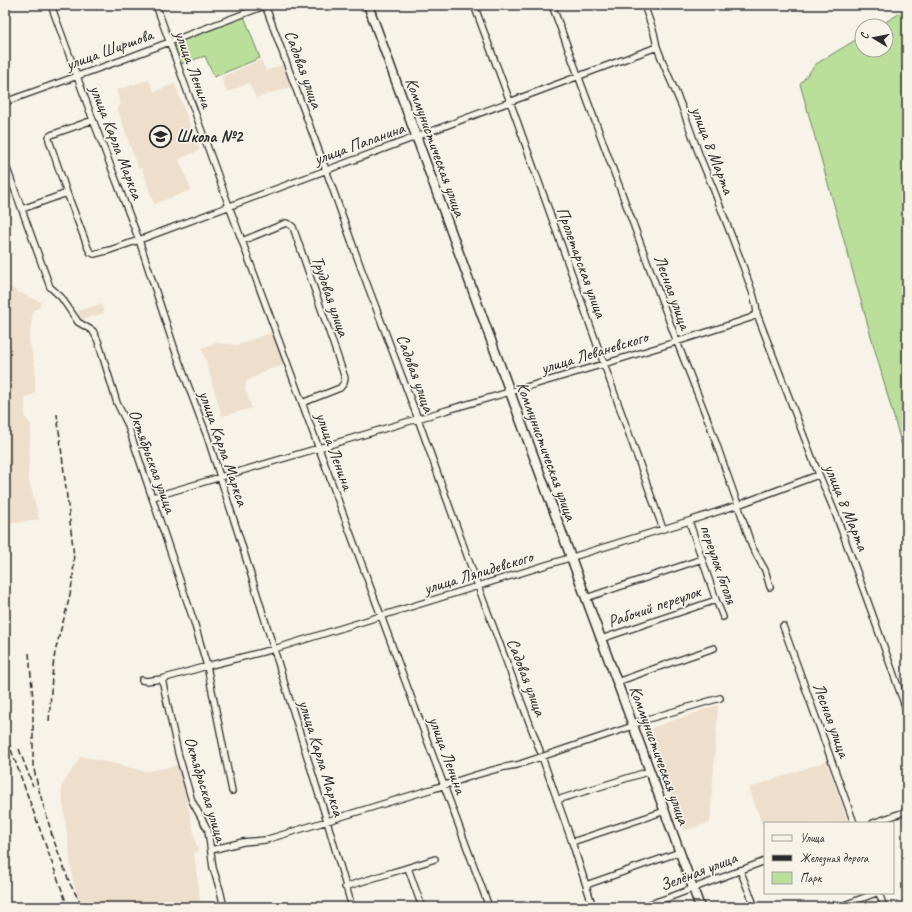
<svg xmlns="http://www.w3.org/2000/svg" width="912" height="912" viewBox="0 0 912 912" font-family="Caveat,sans-serif">
	<style>
		.built { fill: #eedecc }
		.green { fill: #b9df9b; stroke: #728563 }
		.lines { fill: none; stroke-linecap: round; stroke-linejoin: round }
		.street-casing { stroke: #2b2b2b; stroke-width: 8 }
		.secondary-casing { stroke: #2b2b2b; stroke-width: 11 }
		.street { stroke: #f7f3e8; stroke-width: 5.5 }
		.secondary { stroke: #f7f3e8; stroke-width: 8 }
		.rail { stroke: #2b2b2b; stroke-width: 1.5; stroke-dasharray: 6 3; stroke-linecap: butt }
		.labels { text-anchor: middle; stroke-width: 3.5; stroke-linejoin: round; paint-order: stroke }
		.street-label { font-size: 17px; fill: #2b2b2b; stroke: #f7f3e8 }
		.poi-label { font-size: 17px; font-weight: bold; fill: #2b2b2b; stroke: #f7f3e8; text-anchor: start }
	</style>
	<rect width="100%" height="100%" fill="#f7f3e8"/>
	<filter id="ink" filterUnits="userSpaceOnUse"><feTurbulence type="fractalNoise" baseFrequency=".025" numOctaves="2"/><feDisplacementMap in="SourceGraphic" scale="8" xChannelSelector="R" yChannelSelector="G"/><feConvolveMatrix kernelMatrix="1 2 1 2 8 2 1 2 1" color-interpolation-filters="sRGB"/></filter>
	<g filter="url(#ink)">
		<path class="built" d="M261,60L266,71L282,65L291,87L256,98L249,83L227,92L221,77Z
			M149,80L154,92L175,84L185,112L200,150L179,159L191,190L154,204L142,168L138,169L117,107L121,105L116,90Z
			M5,284L20,293L41,302L39,308L33,310L29,340L35,366V394L25,397V417L31,424L28,476L39,519L9,524L11,536L5,537Z
			M101,304L104,313L80,320L78,311Z
			M273,332L285,365L270,369L246,381L245,390L252,408L222,416L202,348L215,343L237,345Z
			M718,705L710,823L684,830L646,730Z
			M81,756L144,771H150L179,765L198,852L194,853L201,907H82L73,881L61,787Z
			M826,761L848,822L845,823H765V832L749,788Z"/>
		<path class="green" d="M907,9V464L800,84L816,64L862,36V50H886V26H879Z
			M244,16L260,58L214,77L205,56L181,64L173,43Z"/>
		<g class="lines">
			<defs>
				<path id="street" d="M51,5L93,120L139,240L176,353L207,436L239,536L327,821L352,907
					M156,5L229,206L489,907
					M265,5L326,170L361,268L418,419L478,586L540,751
					M474,5L512,107L663,529
					M552,5L677,342L709,423L738,505L752,547L765,570L770,587
					M5,102L122,60L267,5
					M93,120L51,135L49,137V140L67,193L88,248L90,252L94,254L110,250L139,240L657,47
					M5,163L50,287L61,297L78,322L93,331L98,341L117,403L127,423L133,441L194,622L207,666L232,791
					M22,209L67,193
					M242,241L286,223L289,224L293,227L345,378L344,383L340,388L302,403
					M757,314L813,460L836,515L872,613L907,712
					M153,497C250,469 347,440 444,411C547,381 649,352 750,318L757,314L756,305L753,294L743,266L713,188L700,157L682,107L664,65L657,47L654,33L644,5
					M689,521L716,600L723,617
					M586,598L702,559
					M783,626L854,823
					M601,639L716,600
					M162,679L178,753L192,801L208,830L213,868L220,890L224,907
					M142,680L146,681L162,679L207,666L274,649L689,521L738,505L818,475
					M617,682L670,663L714,648
					M542,757L572,842L593,907
					M557,800L650,771
					M873,823L907,811
					M572,842L665,811
					M211,850L243,842L265,840C320,823 376,806 432,789C460,781 488,769 517,765L633,726L641,721L720,698
					M408,868L422,907
					M740,870L755,907
					M586,885L680,852
					M345,887C375,877 405,869 435,859
					M879,893L884,907
					M641,907L673,896L765,861
					M839,907L876,893"/>
				<path id="secondary" d="M368,5L510,392L700,907"/>
			</defs>
			<use href="#street" class="street-casing"/>
			<use href="#secondary" class="secondary-casing"/>
			<use href="#street" class="street"/>
			<use href="#secondary" class="secondary"/>
			<path class="rail" d="M29,653L33,699V765L38,787L53,838
				M49,721C51,699 51,675 55,653C63,616 77,587 73,547L57,414
				M5,733L68,907
				M19,749L33,786
				M51,833L70,884L83,907"/>
		</g>
	</g>
	<defs>
		<symbol id="school-ring" viewBox="-11 -11 22 22"><circle r="9.5" fill="#f7f3e8" stroke="#2b2b2b" stroke-width="1.5"/><path d="M0-5L7-2L0 1L-7-2ZM-4 1L0 2.5L4 1V4Q0 6-4 4Z" fill="#2b2b2b"/></symbol>
	</defs>
	<g fill-rule="evenodd">
		<use href="#school-ring" x="148" y="124" width="25" height="25"/>
	</g>
	<g class="labels">
		<g class="street-label">
			<text transform="translate(109 49) rotate(-20)" y="6">улица Ширшова</text>
			<text transform="translate(194 69) rotate(70)" y="6">улица Ленина</text>
			<text transform="translate(304 69) rotate(70)" y="6">Садовая улица</text>
			<text transform="translate(117 142) rotate(69)" y="6">улица Карла Маркса</text>
			<text transform="translate(359 143) rotate(-20)" y="6">улица Папанина</text>
			<text transform="translate(436 147) rotate(70)" y="6">Коммунистическая улица</text>
			<text transform="translate(713 150) rotate(69)" y="6">улица 8 Марта</text>
			<text transform="translate(582 262) rotate(70)" y="6">Пролетарская улица</text>
			<text transform="translate(673 292) rotate(70)" y="6">Лесная улица</text>
			<text transform="translate(331 296) rotate(71)" y="6">Трудовая улица</text>
			<text transform="translate(594 352) rotate(-17)" y="6">улица Леваневского</text>
			<text transform="translate(416 373) rotate(70)" y="6">Садовая улица</text>
			<text transform="translate(224 448) rotate(71)" y="6">улица Карла Маркса</text>
			<text transform="translate(335 451) rotate(70)" y="6">улица Ленина</text>
			<text transform="translate(547 451) rotate(70)" y="6">Коммунистическая улица</text>
			<text transform="translate(153 461) rotate(70)" y="6">Октябрьская улица</text>
			<text transform="translate(847 507) rotate(68)" y="6">улица 8 Марта</text>
			<text transform="translate(719 564) rotate(71)" y="6">переулок Гоголя</text>
			<text transform="translate(478 572) rotate(-17)" y="6">улица Ляпидевского</text>
			<text transform="translate(654 606) rotate(-19)" y="6">Рабочий переулок</text>
			<text transform="translate(527 677) rotate(69)" y="6">Садовая улица</text>
			<text transform="translate(832 720) rotate(70)" y="6">Лесная улица</text>
			<text transform="translate(448 755) rotate(70)" y="6">улица Ленина</text>
			<text transform="translate(660 755) rotate(70)" y="6">Коммунистическая улица</text>
			<text transform="translate(322 758) rotate(73)" y="6">улица Карла Маркса</text>
			<text transform="translate(206 789) rotate(73)" y="6">Октябрьская улица</text>
			<text transform="translate(698 871) rotate(-21)" y="6">Зелёная улица</text>
		</g>
		<g class="poi-label">
			<text x="176" y="142">Школа №2</text>
		</g>
	</g>
	<rect width="912" height="912" fill="none" stroke="#f7f3e8" stroke-width="20"/>
	<rect x="10" y="10" width="892" height="892" fill="none" stroke="#2b2b2b" stroke-width="1.5" filter="url(#ink)"/>
	<rect x="764" y="822" width="130" height="72" fill="#f7f3e8" stroke="#a5a39c"/>
	<rect x="772" y="835" width="20" height="6" fill="#f7f3e8" stroke="#a5a39c"/>
	<text x="800" y="842" font-size="12" fill="#2b2b2b">Улица</text>
	<rect x="772" y="855" width="20" height="6" fill="#2b2b2b" stroke="#a5a39c"/>
	<text x="800" y="862" font-size="12" fill="#2b2b2b">Железная дорога</text>
	<rect x="772" y="872" width="20" height="12" fill="#b9df9b" stroke="#a5a39c"/>
	<text x="800" y="882" font-size="12" fill="#2b2b2b">Парк</text>
	<g transform="translate(874 38) rotate(280)"><circle r="19" fill="#f7f3e8" stroke="#a5a39c"/>
	<path d="M0-3L7 15L0 10L-7 15Z" fill="#2b2b2b"/>
	<text y="-6" font-size="11" font-weight="bold" text-anchor="middle" fill="#2b2b2b">С</text>
	</g>
</svg>
